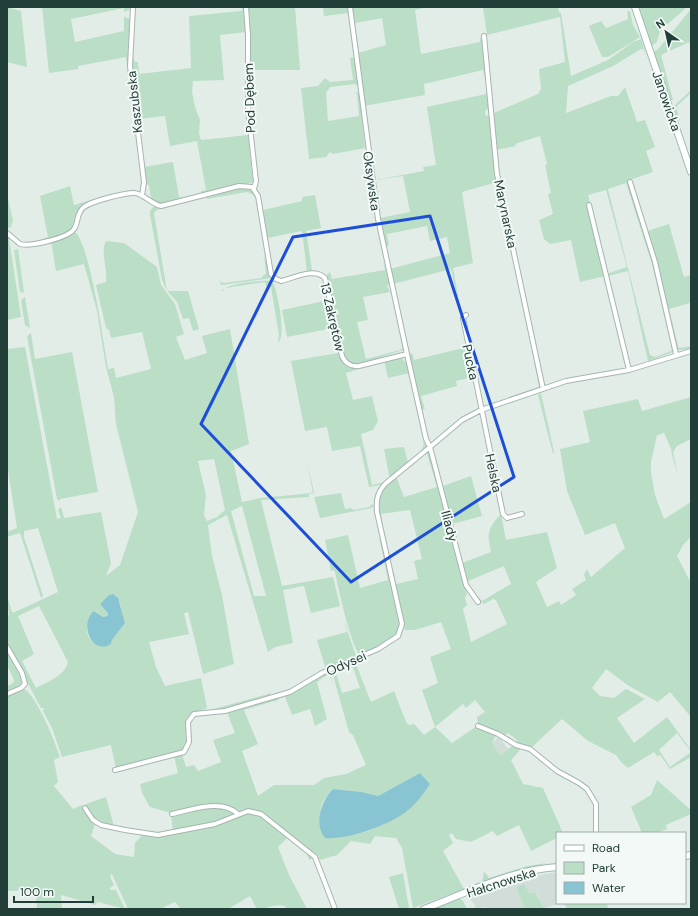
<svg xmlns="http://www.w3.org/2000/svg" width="698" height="916" viewBox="0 0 698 916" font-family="'DM Sans',sans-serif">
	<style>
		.built { fill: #d0ddd8 }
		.green { fill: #bbdec6; fill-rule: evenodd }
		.water { fill: #89c4d3 }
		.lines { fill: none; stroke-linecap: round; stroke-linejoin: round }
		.street-casing { stroke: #a5b5b0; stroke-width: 6 }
		.secondary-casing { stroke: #a0b9b1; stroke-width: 8 }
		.street { stroke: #fff; stroke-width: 4 }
		.secondary { stroke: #fff; stroke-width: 6 }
		.marked { fill: none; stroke: #1d4ed8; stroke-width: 3; stroke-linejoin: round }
		.labels { text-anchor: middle; stroke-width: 4; stroke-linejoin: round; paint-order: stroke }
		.street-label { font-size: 13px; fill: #223e38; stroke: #f3f9f6 }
	</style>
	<rect width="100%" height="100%" fill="#e2ede8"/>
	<path class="built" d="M499,737L508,749L500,755L492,743Z
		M557,872V903H562L544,908L536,892L529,893L516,889L525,909H488L486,907L476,909L471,897L518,879Z"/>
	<path class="green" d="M7,7L21,11L27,67L7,62Z
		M42,7H130L129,10L124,12V8L71,19L75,42L124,31V17L130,19L128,59L136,145L126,57L78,66V69L49,73Z
		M242,7L245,10L247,41L246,32L220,35L224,80L193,81L192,92L195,107L200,120L199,133L201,140L248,135L253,182C250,184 209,191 201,193V191L206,190L197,141L170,146L165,116L138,119L144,167L173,162L179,197L183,196C177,200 159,208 153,200C150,197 150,189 149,185L145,184L131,67L132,60L134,59L135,62H138L139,74L191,68L189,16L242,11Z
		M247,7H295L300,70H255V65L249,64Z
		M323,7H348L349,13L324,16Z
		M352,7H428L415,10L421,54L480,42V37L483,42L488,75H484L483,70L424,84L425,95L364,106L358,53L386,45L382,18L355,23Z
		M483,7H558L559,12L561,13L571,76L608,60L633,42L641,39L646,55L643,49H641L613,66L568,86L566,113L611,96H618L625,87L637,122L645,120L655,147L646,151L653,172L627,181L654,263L673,352L648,361L628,271L608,276L609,273L627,267L606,190L588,195L590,203L588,204L605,276L580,282L571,240L550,244L544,239L539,220L553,214L548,194L551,193L545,165L547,164L540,136L515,144L516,146L496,150L494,113L538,94L541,89L539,69L565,62L560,17L487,35ZM626,183L652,264L672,349L671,351L655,357L650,355L608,189Z
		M638,7H687L660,31L657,42L653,45H650Z
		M691,9V47L689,42L661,55L673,100H671L668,96L653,53L659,48Z
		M630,11L633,25L640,37L608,57H602L589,26L601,21L606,28L628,19L627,12Z
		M355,57L358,86L355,84L330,87L326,93L328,121L359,116L357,94L354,92L359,93L365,148L333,154L330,152L326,157L309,159L301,88L318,86L325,78L330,82L353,80L350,58Z
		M691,90V93L676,107L680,120L678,121L673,109L674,106Z
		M486,91L489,108L485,111V115L490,117L491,138L497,182L462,192L473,263L453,268L461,312H460L451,269L393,284L390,269L450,253L447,237L430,241L427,226L387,234L389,245L386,246L382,235L383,225L380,218L410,212L403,176L375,180L424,171L423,167L436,165L427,107L486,94Z
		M70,186L74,205L112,194V196C103,198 90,200 82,206C75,211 76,219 73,226C70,234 48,241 40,240L48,237L40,196Z
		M240,188L251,189L256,196L247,192L207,199L206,195Z
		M7,193L13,221L11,227L7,229Z
		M315,195L321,228L306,231L312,270L307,272L302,231L267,238L263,210L302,201V197Z
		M183,202L184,203L157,210L154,213L167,291H188L199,329L193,331L189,318L183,319L177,302L167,291L162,280L150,215V211L153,207Z
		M669,224L684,277L691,275V307L690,303L669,309L678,346L679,348L691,346V349L679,350L676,348L647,231Z
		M75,232C90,244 104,345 108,369L114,368L116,378L151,369L142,332L111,338L109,330L106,328L96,285L106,282C108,269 100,253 106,241L124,243L157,267L161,285L175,304L184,334L176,337L185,360L207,353L202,336L230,329L249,444L231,451L242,502L260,498L313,493L307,462L314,492L313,494H309V497L261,500L282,586L333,577L340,606L311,613L304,586L283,590L293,643L275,647L268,652L227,515L208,525L212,556L222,595L234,664L203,674L188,612L184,613L189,634L149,642L156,667L165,686L201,678L207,708L194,713L187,719L186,724L187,741L183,751L116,769L111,745L62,757L52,728L43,711L44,708H41L7,644V616L9,615L7,596L12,612H15L58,592L38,528L24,531V537L43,596L41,598L20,533L7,537V532L17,528L7,464V349L25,347L57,519L61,518L58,510L61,507L64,518L101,512L111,563L106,576L120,565L138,512L116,424L114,397L106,367L97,311L84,264L56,271L51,241ZM214,459L225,510L217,517L207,521L204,515L206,495L198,461ZM242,506L266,596H254L231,511ZM111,594L119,601L125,623L112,640L111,644C107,646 104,646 99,645C82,640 86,621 95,611L103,617L108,616V613L100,604ZM39,606L68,662C65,676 47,682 36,688L22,661L34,654L18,616Z
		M7,236L9,238L21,317L7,320Z
		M18,249L24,293L20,292L14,250Z
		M264,256L272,278L221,285L220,281L223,283L261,278L266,273Z
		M383,261L390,283L387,286L390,292L363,297L368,320L357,322L366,359L400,350L403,347L399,331L403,350L359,364H352L344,356L326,276L330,272L332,279L385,270Z
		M273,281C277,292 287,335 278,343L279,335L271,287L267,288L265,282L225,288L222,292V290C231,283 261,280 273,281Z
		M25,297L30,328L25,325L21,300Z
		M329,300L334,328L287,337L282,310Z
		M527,323L540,388L511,398L510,397L539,387Z
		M31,333L35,359L72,352L98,492L60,499V501L57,499L27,336Z
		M336,341C345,355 335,366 359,369L346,373L353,400L372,396L378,421L373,430L361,434L372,485L384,482L380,485L369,487L360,446L332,451L327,427L305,431L291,361L338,353Z
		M467,347L473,377L456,381L457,386L421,396L425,409H421L409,354L412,353L414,360Z
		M398,357L402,358L408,366L410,373L388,378L384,360Z
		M541,393L554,452L553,454L538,395L536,396Z
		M691,397V439L677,446L673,452L678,476L671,451H672L664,433L657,435L651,462V472L655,495L664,519L691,502V537L683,545L677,556L691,583V717L670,692L658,702L629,686L606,669L592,688L600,696L614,698L626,689L645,699L617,718L634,743L667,717L688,746L691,751V757L670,769L660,755L657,756L654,752L628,768L622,763L616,755L588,741L562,719L532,747L516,743L517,740L508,733L504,736L478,724L477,717L485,712L475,700L466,708L463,704L435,727L452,743L477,726L496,735L492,743L500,755L512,746L521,749L511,760L523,784L543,788L563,833H557V838L531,851L519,825L497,836L493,831L471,842L456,839L452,833L449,835L453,843L443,851L464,889L413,908L402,848L396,838L375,836L370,844L351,841L337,855L320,860L318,855L313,853L262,813L252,810L237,811L219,806L171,813L150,807L142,793L140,784L178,773L174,756L182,754L186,767L194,765L198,771L221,762L213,740L235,733L227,712L278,697L279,699L274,702V701L244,710L258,744L242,751L258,796L274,785H314L324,778L346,774L366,765L353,735L349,732L332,672L333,670L340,668L335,670L342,693L360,688L351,662L363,657L355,662L371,702L394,691L406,722L409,725L414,724L424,735L435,727L422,690L438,683L430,657L451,649L441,622L415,630H405L391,574L394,573L396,584L418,579L414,561L422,559L410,510L381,514L384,531C381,529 381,524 380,520C376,500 381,489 396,476L404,497L437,487L427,454L425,455V453H428L430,456L467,594L465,598L467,605L463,609L471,642L507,624L496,600L493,599L484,604L475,596L471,589L482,601L511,584L504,566L466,582L462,563L491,552C487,533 487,529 501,514L497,493L506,540L547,532L557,568L536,582L547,607L559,601L561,605L576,595L572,589L586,580L584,575L587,569L591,577L625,548L615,523L585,535L567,491L560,449L590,442L583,411L638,399L642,411ZM677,733L691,752L670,767L659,750ZM420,773L430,784C409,818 367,837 328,838C318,817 316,806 333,789L362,792L378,796Z
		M423,440L426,446L423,451L391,477L389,475L384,449L404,447L408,462C416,455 426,451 423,440Z
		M436,445L433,449L443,486L471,476L482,516L452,524L432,449Z
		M341,493L345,509L351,508L354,510L369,507L373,504L374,506L371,508L320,518L314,497Z
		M348,535L360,588L388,580L380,542L377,539L382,542L400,626C395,643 375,649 360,655C351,647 338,587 335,572L334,570L331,571L325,540Z
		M343,618L356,656L326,670L317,640L347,632Z
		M7,651L22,680L21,686L7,692V686L13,683L14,680L7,665Z
		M328,673L330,674L334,688L329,674L317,682L327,719L315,726L310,709L292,715L285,697Z
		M24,689C37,696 55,742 60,757L54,760L58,782L54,786L73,809L82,805L88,816L95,824L91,836L115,854L134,857L135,843L143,834L165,835L204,828L248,812L260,815L313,858L309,860L307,854L287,838L278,847L289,875L307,909H286L285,906C270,904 270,909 257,909L250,896L228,909H181L175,902L160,909H128L112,874L110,876L114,885L110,888L111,890H116L125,909L98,902L95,905L61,895L62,909H37L36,890L7,891V696Z
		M270,692V697C254,702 231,713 214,709L268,694Z
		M657,780L691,810V814L666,825L667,829L655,833H642L631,807L651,795Z
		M106,797L114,826C99,823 92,818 86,804Z
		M215,807L233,812L235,814L223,821L173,832L171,815L202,808Z
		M547,863L482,883L484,871L489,878L527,866Z
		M403,873L409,908L410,909H399L389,877Z
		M512,880L513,882L471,897L473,902L469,898L470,895Z
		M524,884L529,893L535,892L545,909H525L516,888Z
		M459,898L463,901L467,909H431Z
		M564,903H607L608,909H567Z"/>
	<path class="water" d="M113,594L118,598L125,623L112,640L111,644C91,656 79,623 94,611L103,617L108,616V613L100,604L109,595Z
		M420,773L430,784C424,793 417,803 408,810C391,825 348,840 325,838C313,823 322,800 333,789L362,792L378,796Z"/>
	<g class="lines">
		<defs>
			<path id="street" d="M133,7L130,66L144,182L142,196
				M246,7L248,35V109L256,181L254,189
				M350,7L378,219L407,354
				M484,36L497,174L543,389
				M630,182L655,262L676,354
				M589,205L629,370
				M7,233L20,244C30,247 68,238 74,229C79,222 76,213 84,207C92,201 124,193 134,193C143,193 151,204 161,206L239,186L252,187L258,196L271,274L276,279L281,281C294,278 314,267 325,278L342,356C345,363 351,367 359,366L407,354L426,439L430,447L462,420L481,410L566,381L629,370L691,351
				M466,315L463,318L503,514L507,518L522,514
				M7,647L22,673L25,684L21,688L7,694
				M478,726L498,734L516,745L530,749L557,771L579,783L587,789L596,804V833
				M115,770L184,752L189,742L188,722L194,714L225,711L290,692L322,673L378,649L398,636L402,624L377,512C376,501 377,493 385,484L430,447L466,585L478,602
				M85,808L93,820L101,825L125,830L158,835L215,824L248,811L261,814L315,857L335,909
				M172,814C191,810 222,798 238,814"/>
			<path id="secondary" d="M635,7L691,172
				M685,856L691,855
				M424,909C466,893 511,870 557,867"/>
		</defs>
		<use href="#street" class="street-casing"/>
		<use href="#secondary" class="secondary-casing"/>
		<use href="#street" class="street"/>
		<use href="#secondary" class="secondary"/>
	</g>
	<path class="marked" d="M430,216L514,477L351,582L201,424L293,237Z"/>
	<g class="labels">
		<g class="street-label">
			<text transform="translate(249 98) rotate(-92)" y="5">Pod Dębem</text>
			<text transform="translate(667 101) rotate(71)" y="5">Janowicka</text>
			<text transform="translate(134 102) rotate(-96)" y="5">Kaszubska</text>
			<text transform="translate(372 181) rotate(82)" y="5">Oksywska</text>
			<text transform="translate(506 214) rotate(78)" y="5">Marynarska</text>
			<text transform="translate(333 317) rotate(77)" y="5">13 Zakrętów</text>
			<text transform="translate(471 362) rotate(78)" y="5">Pucka</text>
			<text transform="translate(494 473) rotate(78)" y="5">Helska</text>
			<text transform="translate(450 526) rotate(75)" y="5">Iliady</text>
			<text transform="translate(346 663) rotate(-24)" y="5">Odysei</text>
			<text transform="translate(501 882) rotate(-18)" y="5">Hałcnowska</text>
		</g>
	</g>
	<rect width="698" height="916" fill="none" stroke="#223e38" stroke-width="16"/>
	<rect x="556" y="832" width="130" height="72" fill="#f3f9f6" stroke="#9faeaa"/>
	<rect x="564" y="845" width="20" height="6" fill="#ffffff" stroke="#9faeaa"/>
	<text x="592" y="852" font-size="12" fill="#223e38">Road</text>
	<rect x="564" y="862" width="20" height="12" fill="#bbdec6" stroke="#9faeaa"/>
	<text x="592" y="872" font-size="12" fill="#223e38">Park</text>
	<rect x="564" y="882" width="20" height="12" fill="#89c4d3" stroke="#9faeaa"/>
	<text x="592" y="892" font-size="12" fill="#223e38">Water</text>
	<g transform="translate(666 32) rotate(326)" stroke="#f3f9f6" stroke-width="3" paint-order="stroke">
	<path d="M0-3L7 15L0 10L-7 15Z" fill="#223e38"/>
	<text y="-6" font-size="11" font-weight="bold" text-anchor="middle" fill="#223e38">N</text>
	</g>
	<path d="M14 896v6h79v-6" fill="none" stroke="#223e38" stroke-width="2"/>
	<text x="20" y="896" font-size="12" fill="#223e38" stroke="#f3f9f6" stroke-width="3" paint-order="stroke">100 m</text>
</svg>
